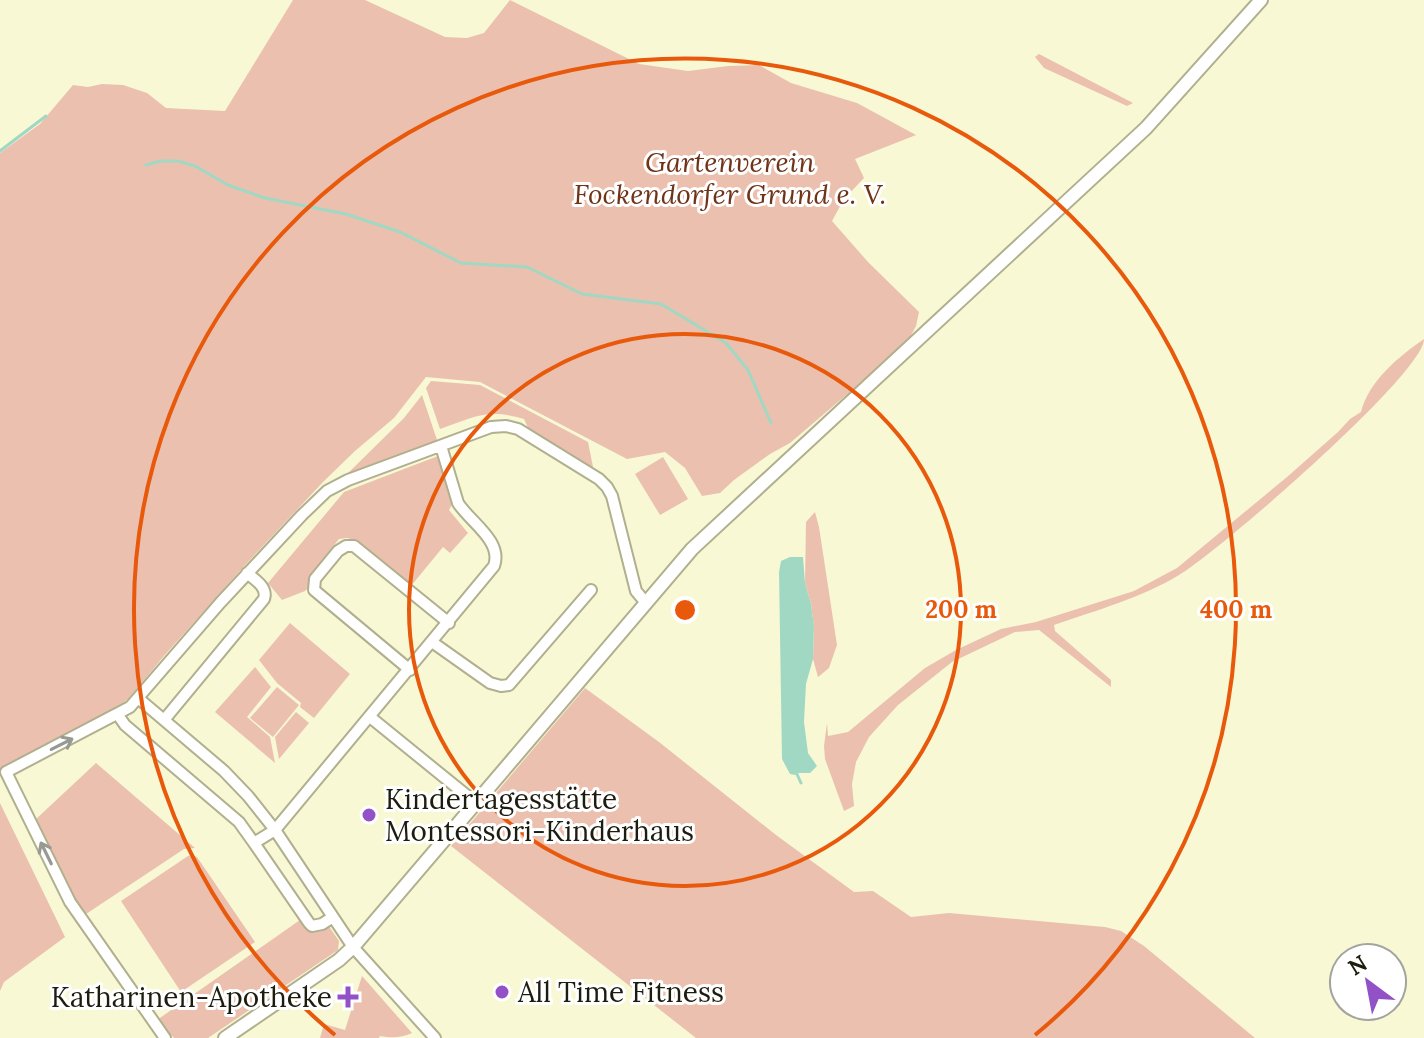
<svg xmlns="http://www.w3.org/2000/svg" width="1424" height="1038" viewBox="0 0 1424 1038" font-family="Lora,serif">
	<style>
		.green { fill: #ebc0af }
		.water { fill: #a1d8c4 }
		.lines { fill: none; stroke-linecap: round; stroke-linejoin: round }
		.stream { stroke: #a1d8c4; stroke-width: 3 }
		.minor-casing { stroke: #b0af8e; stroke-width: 14 }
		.tertiary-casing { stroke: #b0af8e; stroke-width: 16 }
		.minor { stroke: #fff; stroke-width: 10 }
		.tertiary { stroke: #fff; stroke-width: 12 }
		.oneway { stroke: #999993 }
		.ring { fill: none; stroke: #e8590c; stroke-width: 4 }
		.poi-dot { fill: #9251c6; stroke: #fff; stroke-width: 3 }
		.labels { text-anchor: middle; stroke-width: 6; stroke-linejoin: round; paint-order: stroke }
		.park-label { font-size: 28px; font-style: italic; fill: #6f3318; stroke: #fff }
		.poi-label { font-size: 28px; fill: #1c1c0f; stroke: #fff; text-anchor: start }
		.centre { fill: #e8590c; stroke: #fff; stroke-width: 4 }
		.ring-label { font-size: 24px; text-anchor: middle; font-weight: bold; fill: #e8590c; stroke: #fff; stroke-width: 6; stroke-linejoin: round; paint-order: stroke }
	</style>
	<rect width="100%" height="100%" fill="#f8f8d5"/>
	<path class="green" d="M293,0H365L445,37L467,38L484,33L510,0L639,64L688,71L728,66L759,65L791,83L857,103L916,135L855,159L864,178L844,199L832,221L868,262L919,312L916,326L907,343L790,443L770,454L734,480L720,493L702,496L685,468L665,452L627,459L480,382L426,377L394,418L355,451L324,481L247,563L163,657L131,696L116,710L0,769V153L40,124L73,85L88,87L102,84L123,85L147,93L166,108L225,111Z
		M1039,54L1133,103L1127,106L1044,68L1035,57Z
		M1424,339C1424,374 1218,552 1179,575C1141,598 1097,610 1054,625L1055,631L1111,680V687L1039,630L1015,632L952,662L898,705L869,737L856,762L852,784L854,806L844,811L825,759L824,746L827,723L828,736L848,732L925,668L956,650L1001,629L1036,622L1134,591L1177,568L1287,477L1338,432L1350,419L1361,412C1369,381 1398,357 1424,339Z
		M431,381L480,385L588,442L594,472L530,432L524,419C487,408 474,417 440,429L426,388Z
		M422,395L438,443L342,479L404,418Z
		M438,456L452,504L449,510L468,533L450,553L443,547L411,586L355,540L347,538L339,539L308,578L309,587L305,591L282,600L268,583L344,492Z
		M663,457L688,499L660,515L635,474Z
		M815,512L819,527L837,645L829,668L818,677L813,659L814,627L811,604L805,583L806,522Z
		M290,623L350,674L314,718L300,707L301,703L277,683L259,660Z
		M255,667L271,687L247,717L270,737L275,763L215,712Z
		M277,687L299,705L273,737L250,718Z
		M585,688L659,742L776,835L854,892L873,891L911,917L949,913L1105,927L1121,931L1144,946L1255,1038H696L451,846Z
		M296,712L309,723L279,759L275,737Z
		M96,763L195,848L184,849L83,916L71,896L35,820Z
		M0,803L65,937L4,982L0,991Z
		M193,855L197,857L255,942L181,992L121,901L188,856Z
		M300,920L306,926L328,925L339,941L338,950L208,1038H174L157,1020Z
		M362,976L412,1033C401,1038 392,1038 380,1036L379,1038H320L324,1024L345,1030Z"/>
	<path class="water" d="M790,557H803L805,583L811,604L814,626L813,659L806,684L804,722L808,753L817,766L810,773H799L795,775L790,774L782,759L779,572L781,561Z"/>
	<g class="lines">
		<path class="stream" d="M0,151L46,116
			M146,165L161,161H178L195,166L228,185L265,198L346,214L400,232L461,263L527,267L582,294L661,304L726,343L748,370L771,423
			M796,772L801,783"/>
		<defs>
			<path id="minor" d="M432,642L490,683L501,686L509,685L591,590
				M410,670L314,590L315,579L338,551L346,546H354L449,623
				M138,698L224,771L248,796L275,830L353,947L435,1038
				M118,715L125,725L239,822L254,843L275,830L494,566C503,541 470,522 458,503L441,446
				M370,717L476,803
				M164,720L264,599C268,587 255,580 247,573
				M254,843L309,923L312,926L322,924L333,917
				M165,1038L70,902L6,772L130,707L220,603L302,515L327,491L348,480L491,427L506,426L518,429L599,479L607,487L612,496L636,591L646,603"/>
			<path id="tertiary" d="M225,1038L339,960L353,947L692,549L1146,128L1261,0"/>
		</defs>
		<use href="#minor" class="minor-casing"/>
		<use href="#tertiary" class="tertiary-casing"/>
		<use href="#minor" class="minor"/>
		<use href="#tertiary" class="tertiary"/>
	</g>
	<defs><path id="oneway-shaft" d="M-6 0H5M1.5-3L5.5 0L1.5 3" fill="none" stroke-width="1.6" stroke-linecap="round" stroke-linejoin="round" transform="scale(2)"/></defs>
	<g class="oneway">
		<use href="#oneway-shaft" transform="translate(62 744) rotate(-27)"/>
		<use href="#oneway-shaft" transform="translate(46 853) rotate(-116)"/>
	</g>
	<g class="ring">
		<circle cx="685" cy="610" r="276"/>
		<path d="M335 1035A551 551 0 1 1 1035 1035"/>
	</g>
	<g class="poi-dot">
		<circle cx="369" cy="815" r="8"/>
		<circle cx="502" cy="992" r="8"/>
		<path d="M344 985h8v8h8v8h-8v8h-8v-8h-8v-8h8z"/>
	</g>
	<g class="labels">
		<g class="park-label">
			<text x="730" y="172">Gartenverein<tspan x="730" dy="32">Fockendorfer Grund e. V.</tspan></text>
		</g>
		<g class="poi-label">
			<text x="385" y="809">Kindertagesstätte<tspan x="385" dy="32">Montessori-Kinderhaus</tspan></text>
			<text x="518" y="1002">All Time Fitness</text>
			<text x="332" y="1007" text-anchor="end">Katharinen-Apotheke</text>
		</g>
	</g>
	<circle cx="685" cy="610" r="12" class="centre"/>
	<g class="ring-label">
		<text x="961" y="618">200 m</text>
		<text x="1236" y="618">400 m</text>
	</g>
	<g transform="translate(1368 982) rotate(328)"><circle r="38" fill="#ffffff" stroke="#a4a49f" stroke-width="2"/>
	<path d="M0-6L14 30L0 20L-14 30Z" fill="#9251c6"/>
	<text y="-12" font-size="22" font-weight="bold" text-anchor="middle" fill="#1c1c0f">N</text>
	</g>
</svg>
